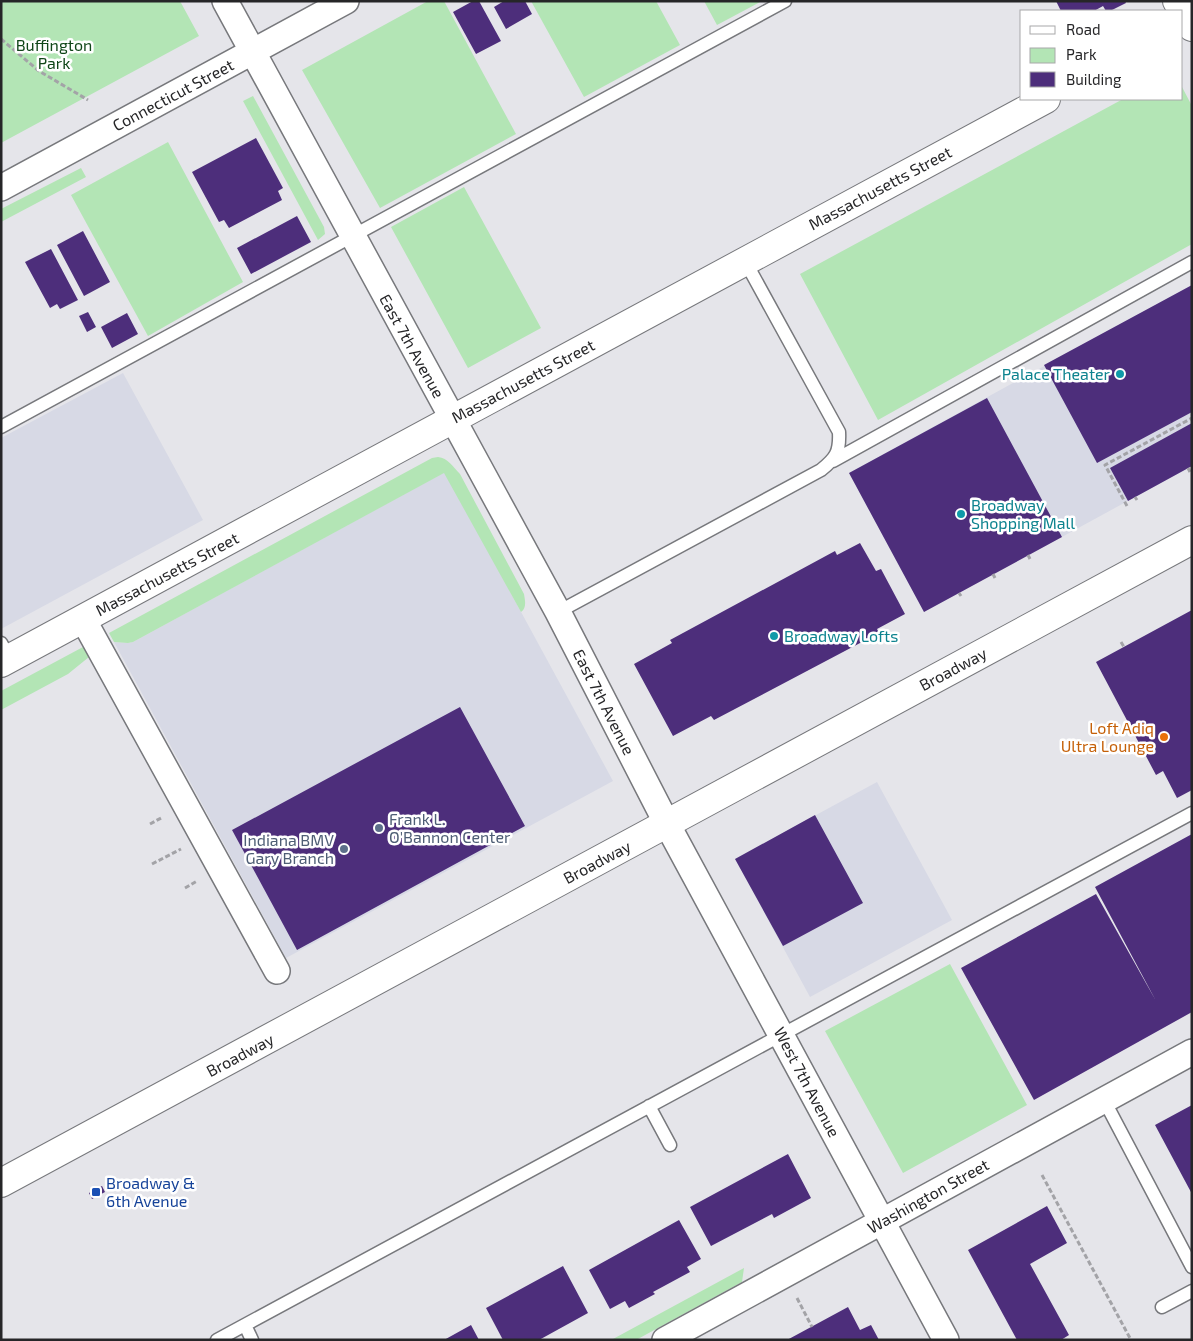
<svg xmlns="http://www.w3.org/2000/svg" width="1193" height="1341" viewBox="0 0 1193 1341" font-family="'Exo 2',sans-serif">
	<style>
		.built { fill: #d7d9e5 }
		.green { fill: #b3e5b5 }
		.building { fill: #4d2e7b }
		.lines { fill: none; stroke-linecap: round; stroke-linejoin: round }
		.lane-casing { stroke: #77787c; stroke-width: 15 }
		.street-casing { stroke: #77787c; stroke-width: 28 }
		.secondary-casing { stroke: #77787c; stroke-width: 30 }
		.primary-casing { stroke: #77787c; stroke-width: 30 }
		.path { stroke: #a3a3a7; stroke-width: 3; stroke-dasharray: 5 2.5; stroke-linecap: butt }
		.lane { stroke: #fff; stroke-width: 12 }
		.street { stroke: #fff; stroke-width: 25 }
		.secondary { stroke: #fff; stroke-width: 28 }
		.primary { stroke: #fff; stroke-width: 28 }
		.culture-dot { fill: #0f9aa8; stroke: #fff; stroke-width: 2 }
		.food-dot { fill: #e8710a; stroke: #fff; stroke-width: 2 }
		.service-dot { fill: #5c6f8a; stroke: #fff; stroke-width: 2 }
		.transit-dot { fill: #1a4fb4; stroke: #fff; stroke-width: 2 }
		.labels { text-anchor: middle; stroke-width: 5; stroke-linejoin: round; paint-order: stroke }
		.park-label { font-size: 16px; fill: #104618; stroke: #fff }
		.street-label { font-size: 16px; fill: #262628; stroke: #fff }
		.culture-label { font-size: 16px; fill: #0d838f; stroke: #fff; text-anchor: start }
		.food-label { font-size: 16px; fill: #c56008; stroke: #fff; text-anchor: end }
		.service-label { font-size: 16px; fill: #4e5e75; stroke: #fff; text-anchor: start }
		.transit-label { font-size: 16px; fill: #164399; stroke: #fff; text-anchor: start }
	</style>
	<rect width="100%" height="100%" fill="#e5e5ea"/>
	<path class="built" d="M1192,285V466L924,612L849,473Z
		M123,373L203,520L1,629V438Z
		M445,472L613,781L286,958L114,642L128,643L133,642Z
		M877,782L952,920L810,997L735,859Z"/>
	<path class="green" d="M1,1H180L199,36L1,143Z
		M428,1H444L516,134L380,208L302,70Z
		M531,1H656L680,45L584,97Z
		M704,1H762L717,25Z
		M1182,87L1192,106V244L878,420L800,274L1123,99H1182Z
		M253,96L324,227L325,234L318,240L243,101Z
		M168,142L243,282L148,336L71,195Z
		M81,168L86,177L1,222V209Z
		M464,187L541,328L468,368L391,227Z
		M438,457C448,458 453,467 460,474L524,594C525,600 527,608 521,612L444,473L133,642L128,643L114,642L109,633L432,458Z
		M83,647L89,657L68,674L1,710V691Z
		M950,964L1027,1105L903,1173L825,1031Z
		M744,1268L742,1282L636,1340L613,1339Z"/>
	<path class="building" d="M473,1H479L501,41L476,54L453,12Z
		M504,1H525L532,14L506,29L494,7Z
		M1056,1H1125L1126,3L1110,11H1106L1103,6L1094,11H1061Z
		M256,138L283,188L278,191L282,200L229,228L224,220L219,222L192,172Z
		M297,216L311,242L251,274L237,248Z
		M83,231L110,282L84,296L57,245Z
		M51,249L78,300L60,309L57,304L50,308L25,262Z
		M1192,285V412L1097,463L1044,365Z
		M88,312L96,327L87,332L79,316Z
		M127,313L138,334L112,348L101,327Z
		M987,398L1062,537L924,612L849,473Z
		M1192,423V466L1128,501L1110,468Z
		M860,543L876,571L881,569L905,614L877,629L879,633L714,720L711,716L673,736L634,664L672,643L670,640L835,551L837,555Z
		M1192,610V790L1177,798L1163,771L1156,775L1096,662Z
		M460,707L525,826L297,950L232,830Z
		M815,815L863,903L783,946L735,859Z
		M1192,834V1012L1034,1100L961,968L1096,894L1156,1001L1095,887Z
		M1192,1105V1194L1155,1125Z
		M788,1154L811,1198L774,1218L772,1214L711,1246L690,1207Z
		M102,1186L105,1192L92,1199L89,1193Z
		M1047,1206L1067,1243L1030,1264L1069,1335L1061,1340H1017L968,1250Z
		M679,1220L701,1259L687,1267L690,1272L653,1292L655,1294L629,1308L625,1301L610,1309L589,1270Z
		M563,1266L588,1313L539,1340H503L486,1308Z
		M848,1307L860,1330L871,1325L879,1340H787Z
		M471,1325L479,1340H444Z"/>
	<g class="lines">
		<defs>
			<path id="lane" d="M1,427L785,1
				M833,461L1192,262
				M558,612L821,470C836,458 840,452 839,432L745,261
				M1,643L10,659
				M1104,1100L1192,1267
				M649,1106L670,1145
				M1162,1307L1192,1291
				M245,1325L252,1340
				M217,1340L1192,813"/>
			<path id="street" d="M225,1L558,612L667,824L946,1340
				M1,188L346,1
				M83,619L277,971
				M665,1340L1192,1052"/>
			<path id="secondary" d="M1177,1L1192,27
				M1,663L1046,99"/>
			<path id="primary" d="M1,1183L1192,540"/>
		</defs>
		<use href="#lane" class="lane-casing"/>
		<use href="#street" class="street-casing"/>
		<use href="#secondary" class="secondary-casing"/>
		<use href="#primary" class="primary-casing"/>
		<path class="path" d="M1,39L39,71L88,100
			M1188,468L1190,472
			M1135,497L1137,500
			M1127,506L1105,465L1192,418
			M1028,555L1030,559
			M993,574L995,578
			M959,593L961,596
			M1121,642L1124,647
			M150,824L163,817
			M152,864L181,849
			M185,888L197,881
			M1042,1175L1131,1340
			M797,1298L812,1327"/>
		<use href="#lane" class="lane"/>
		<use href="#street" class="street"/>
		<use href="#secondary" class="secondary"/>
		<use href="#primary" class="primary"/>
	</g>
	<g class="culture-dot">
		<circle cx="1120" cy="374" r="5"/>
		<circle cx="961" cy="514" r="5"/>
		<circle cx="774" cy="636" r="5"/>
	</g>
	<circle class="food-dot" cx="1164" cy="737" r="5"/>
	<g class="service-dot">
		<circle cx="379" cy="828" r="5"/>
		<circle cx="344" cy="849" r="5"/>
	</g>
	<rect class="transit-dot" x="91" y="1187" width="10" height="10" rx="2.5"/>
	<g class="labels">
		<g class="park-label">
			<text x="54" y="51">Buffington<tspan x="54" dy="18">Park</tspan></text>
		</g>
		<g class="street-label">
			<text transform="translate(173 95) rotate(-28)" y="6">Connecticut Street</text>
			<text transform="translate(880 188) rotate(-28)" y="6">Massachusetts Street</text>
			<text transform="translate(412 346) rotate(61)" y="6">East 7th Avenue</text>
			<text transform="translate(523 381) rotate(-28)" y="6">Massachusetts Street</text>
			<text transform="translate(167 574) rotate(-28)" y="6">Massachusetts Street</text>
			<text transform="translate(953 669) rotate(-28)" y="6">Broadway</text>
			<text transform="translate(604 702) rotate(63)" y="6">East 7th Avenue</text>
			<text transform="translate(597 862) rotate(-28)" y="6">Broadway</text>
			<text transform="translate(240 1055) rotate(-28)" y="6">Broadway</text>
			<text transform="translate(807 1082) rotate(62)" y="6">West 7th Avenue</text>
			<text transform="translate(928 1196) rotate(-29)" y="6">Washington Street</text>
		</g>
		<g class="culture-label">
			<text x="1110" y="380" text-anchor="end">Palace Theater</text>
			<text x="971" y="511">Broadway<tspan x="971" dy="18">Shopping Mall</tspan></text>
			<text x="784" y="642">Broadway Lofts</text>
		</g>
		<g class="food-label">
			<text x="1154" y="734">Loft Adiq<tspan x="1154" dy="18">Ultra Lounge</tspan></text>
		</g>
		<g class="service-label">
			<text x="389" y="825">Frank L.<tspan x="389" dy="18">O'Bannon Center</tspan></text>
			<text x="334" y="846" text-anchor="end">Indiana BMV<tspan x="334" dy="18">Gary Branch</tspan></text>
		</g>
		<g class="transit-label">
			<text x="106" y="1189">Broadway &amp;<tspan x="106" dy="18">6th Avenue</tspan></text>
		</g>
	</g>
	<rect width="1193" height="1341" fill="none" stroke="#262628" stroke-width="5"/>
	<rect x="1020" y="10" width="162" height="90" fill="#ffffff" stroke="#a8a8a9"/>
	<rect x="1030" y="26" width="25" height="8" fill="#ffffff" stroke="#a8a8a9"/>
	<text x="1066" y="35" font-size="15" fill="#262628">Road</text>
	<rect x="1030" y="48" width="25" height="15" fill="#b3e5b5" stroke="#a8a8a9"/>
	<text x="1066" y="60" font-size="15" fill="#262628">Park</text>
	<rect x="1030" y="72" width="25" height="15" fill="#4d2e7b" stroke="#a8a8a9"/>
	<text x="1066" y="85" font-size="15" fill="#262628">Building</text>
</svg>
